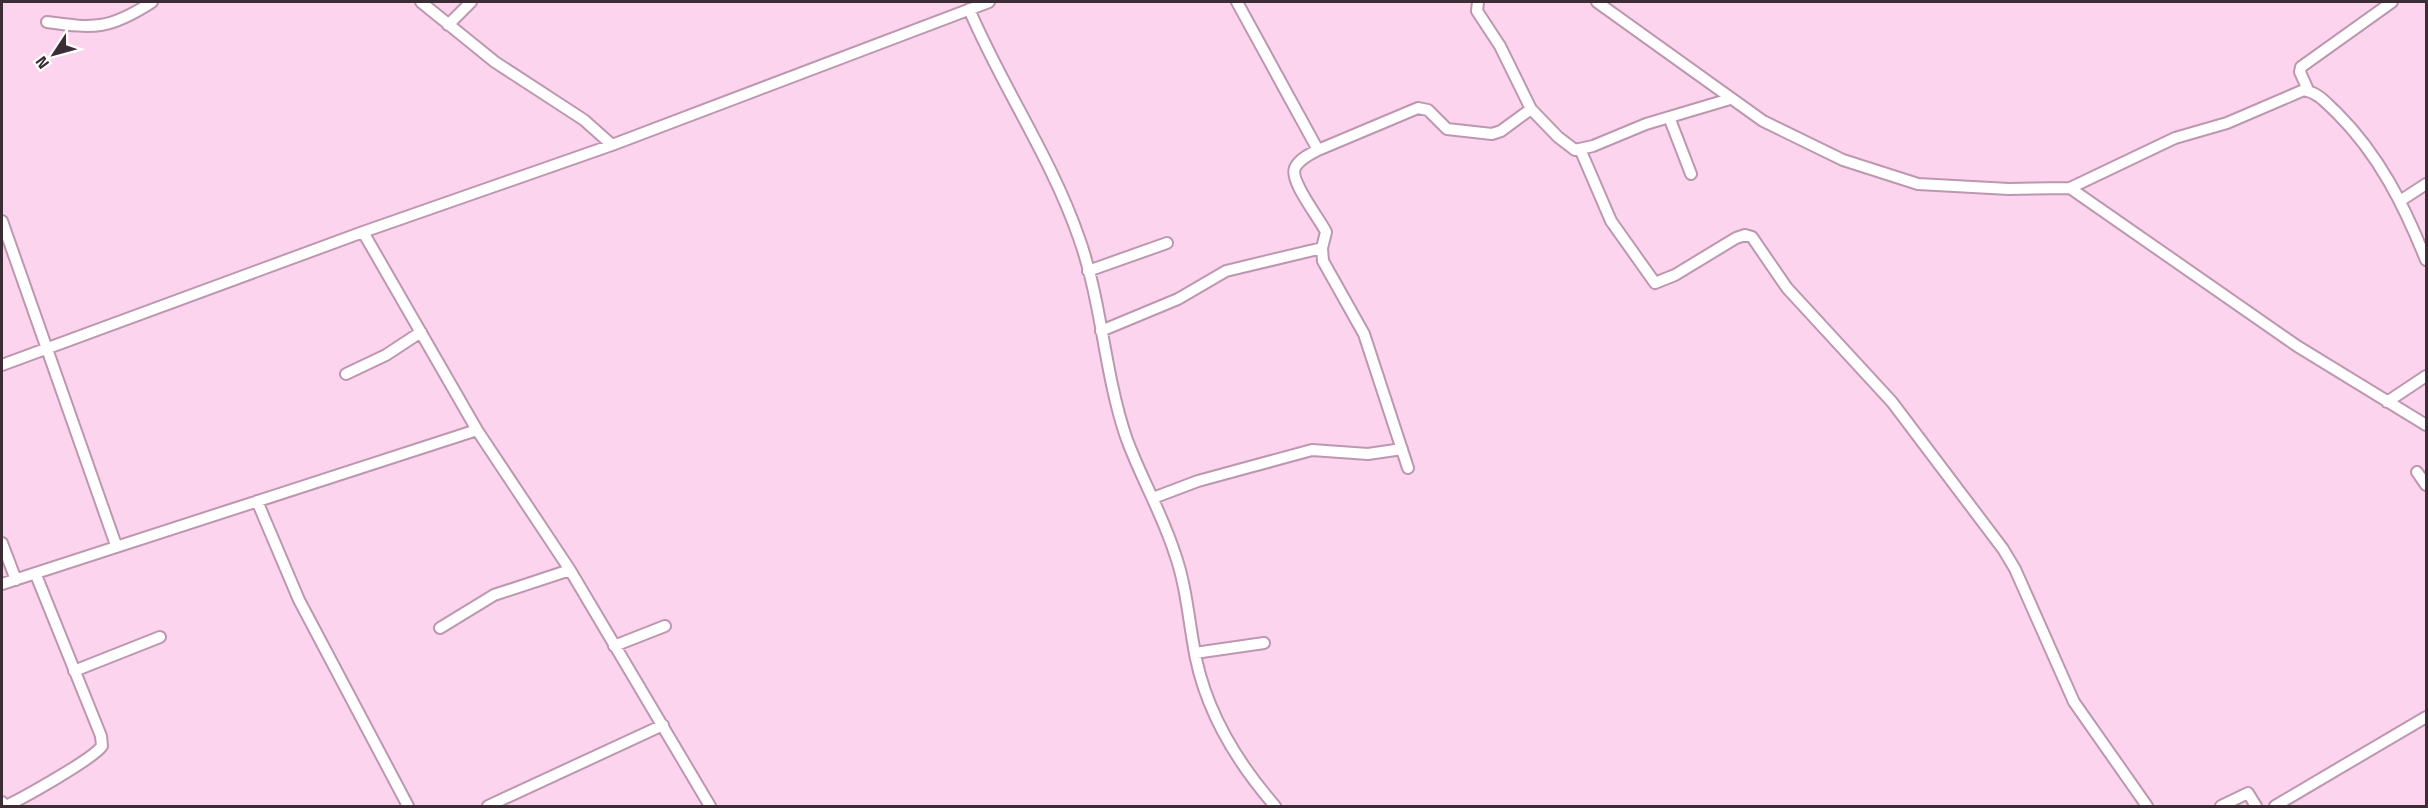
<svg xmlns="http://www.w3.org/2000/svg" width="2428" height="808" viewBox="0 0 2428 808" font-family="'Titillium Web',sans-serif">
	<style>
		.lines { fill: none; stroke-linecap: round; stroke-linejoin: round }
		.minor-casing { stroke: #bd97af; stroke-width: 14 }
		.minor { stroke: #fff; stroke-width: 10 }
	</style>
	<rect width="100%" height="100%" fill="#fcd4ed"/>
	<g class="lines">
		<defs>
			<path id="minor" d="M421,2L495,62L584,120L612,145
				M1237,2L1318,150L1418,108L1428,110L1447,129L1492,134L1501,131L1531,109
				M1478,2L1477,11L1500,46L1531,109L1558,137L1575,150L1593,146L1646,124L1730,99
				M1597,2L1763,121L1843,160L1918,184L2009,189L2070,188L2175,138L2227,123L2304,90C2319,93 2326,103 2337,113C2379,155 2404,205 2426,260
				M969,9C1002,87 1051,157 1079,238C1102,302 1104,372 1126,437C1140,476 1162,513 1175,554C1185,582 1188,613 1193,642C1202,705 1234,759 1275,806
				M47,22C96,29 110,29 152,2
				M448,25L471,2
				M2308,90L2300,72L2301,67L2392,2
				M1669,117L1691,174
				M1580,149L1611,221L1655,283L1675,275L1736,238L1745,235L1752,237L1787,288L1892,402L2003,549L2015,569L2074,702L2147,806
				M1318,150C1310,154 1299,159 1295,168C1289,181 1320,219 1326,232L1322,248L1323,261L1364,334L1408,468
				M2070,188L2297,346L2426,425
				M2400,201L2426,184
				M2,221L116,545
				M363,232L477,430L570,570L710,806
				M1088,271L1167,243
				M1101,331L1178,299L1226,271L1322,248
				M2,365L363,232L612,145L989,2
				M346,374L386,355L421,332
				M2387,402L2426,376
				M2417,472L2426,485
				M1153,498L1198,481L1312,450L1368,454L1402,449
				M257,501L299,600L408,806
				M2,543L16,580
				M2,584L477,430
				M440,628L494,595L570,570
				M614,646L665,626
				M1195,653L1264,643
				M74,671L160,637
				M2,802L6,806C23,798 93,759 102,746L101,736L36,575
				M488,806L663,725
				M2221,806L2248,793L2256,806
				M2275,806L2426,717"/>
		</defs>
		<use href="#minor" class="minor-casing"/>
		<use href="#minor" class="minor"/>
	</g>
	<rect width="2428" height="808" fill="none" stroke="#3b2c36" stroke-width="6"/>
	<g transform="translate(54 54) rotate(234)" stroke="#ffffff" stroke-width="4.5" paint-order="stroke">
	<path d="M0-4.5L10 22L0 15L-10 22Z" fill="#3b2c36"/>
	<text y="-9" font-size="16" font-weight="bold" text-anchor="middle" fill="#3b2c36">N</text>
	</g>
</svg>
